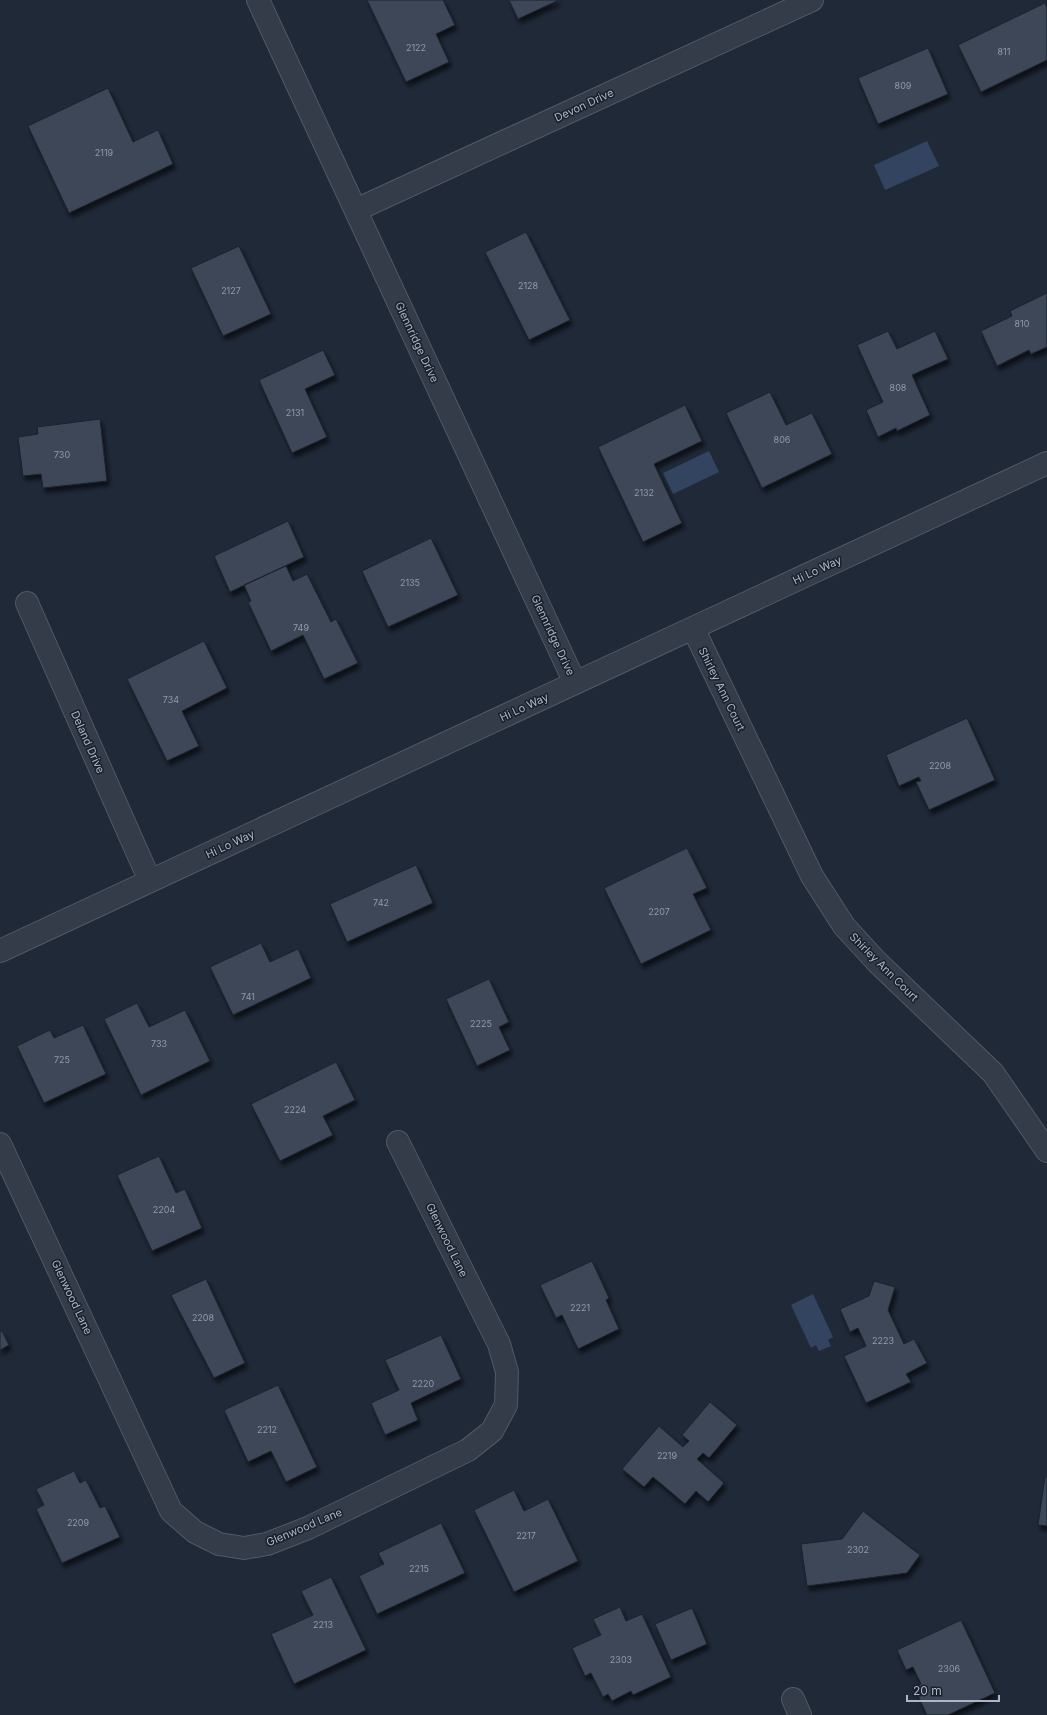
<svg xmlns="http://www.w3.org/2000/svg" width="1047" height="1715" viewBox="0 0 1047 1715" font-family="Inter,sans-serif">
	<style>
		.water { fill: #334460 }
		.building { fill: #3c4758; stroke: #1b222f; filter: url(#shadow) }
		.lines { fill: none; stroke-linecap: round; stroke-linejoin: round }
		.minor-casing { stroke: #515966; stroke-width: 24 }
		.minor { stroke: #343b49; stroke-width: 22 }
		.labels { text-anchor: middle; stroke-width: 3; stroke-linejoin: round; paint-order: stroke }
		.number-label { font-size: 9px; fill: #929aaa }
		.street-label { font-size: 11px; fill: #aeb6c5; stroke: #19202d }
	</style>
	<defs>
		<filter id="shadow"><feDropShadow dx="2.5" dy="4.5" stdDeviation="2" flood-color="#0009"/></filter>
	</defs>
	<rect width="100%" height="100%" fill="#202938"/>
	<path class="water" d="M927,141L939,166L885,190L874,165Z
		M709,451L719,472L673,494L663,473Z
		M813,1294L833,1337L828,1340L831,1346L819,1351L816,1345L811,1348L791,1305Z"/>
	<path class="building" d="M367,0H443L455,25L436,34L449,62L406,82Z
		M509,0H559L518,19Z
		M1045,3L1047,8V60L981,92L958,45Z
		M928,48L948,94L878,124L858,78Z
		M108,88L133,142L158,130L173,164L69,213L28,126Z
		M526,232L570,320L529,340L485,252Z
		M239,246L271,314L223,336L191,268Z
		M1047,293V347L1031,354L1029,350L997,366L981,331L1012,316L1010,311Z
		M888,331L897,349L935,331L948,359L912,375L930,415L897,431L896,428L878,437L866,410L883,402L857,345Z
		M323,350L335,375L305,389L327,437L292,453L259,380Z
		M770,392L786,425L812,413L832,454L762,488L726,413Z
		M685,405L702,441L654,464L682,523L643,542L598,447Z
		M100,419L107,481L43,488L41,474L23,476L18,437L38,434L37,427Z
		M288,521L304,557L230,592L214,556Z
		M431,538L458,595L388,627L362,571Z
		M286,566L293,581L307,574L331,622L336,619L358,663L324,679L303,635L271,651L248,602L251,601L244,585Z
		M204,641L227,688L182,711L199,746L167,761L127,679Z
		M967,718L995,780L929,810L916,782L921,781L919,777L899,786L886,755Z
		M687,848L707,888L693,894L711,930L641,964L604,888Z
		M416,865L433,903L347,942L330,904Z
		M261,943L270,962L298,949L311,978L233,1015L210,967Z
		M489,979L509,1022L499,1027L510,1050L477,1066L446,999Z
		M137,1003L149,1027L185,1010L210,1061L141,1095L104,1019Z
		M83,1025L106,1074L44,1103L17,1046L50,1030L54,1038Z
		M336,1062L355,1100L323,1116L333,1135L280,1161L251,1104Z
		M159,1156L176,1193L185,1189L202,1228L152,1251L117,1175Z
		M592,1261L609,1298L606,1300L619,1329L578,1349L562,1315L556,1318L540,1285Z
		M206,1279L245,1363L214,1378L171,1295Z
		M874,1281L895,1287L888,1310L904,1344L914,1339L927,1363L906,1374L911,1382L866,1403L844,1356L866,1346L858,1328L850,1332L840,1309L869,1296Z
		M2,1331L9,1345L0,1350V1332Z
		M441,1335L461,1379L411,1403L418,1420L385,1435L371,1403L399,1390L385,1360Z
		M278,1385L317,1467L286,1482L271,1451L248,1462L224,1410Z
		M710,1402L737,1425L709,1458L703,1453L697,1459L724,1483L708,1502L696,1491L685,1504L653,1477L644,1487L622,1469L659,1426L683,1447L689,1441L682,1435Z
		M74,1471L80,1483L86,1480L100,1508L105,1506L120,1537L62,1563L36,1509L44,1505L36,1489Z
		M1045,1477H1047V1526L1038,1525Z
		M514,1490L524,1511L548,1499L578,1561L514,1592L474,1510Z
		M863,1511L920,1555L907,1573L807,1586L801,1544L842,1539Z
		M441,1523L465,1573L377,1614L359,1576L384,1564L378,1553Z
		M331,1577L366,1650L294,1684L271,1634L313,1615L301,1591Z
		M620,1607L626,1621L642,1614L671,1677L633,1695L631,1691L612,1701L608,1694L603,1697L591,1673L585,1676L572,1648L601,1635L593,1619Z
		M692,1608L707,1644L671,1660L655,1624Z
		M961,1620L995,1693L948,1715H927L914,1687L921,1684L913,1667L906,1670L897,1650Z"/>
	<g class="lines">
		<defs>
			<path id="minor" d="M258,0L575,683
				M356,210L812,0
				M27,603L150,881
				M693,628L812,876L844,926L877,962L993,1073L1047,1151
				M0,951L1047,463
				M0,1144L171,1511L195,1532L219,1544L244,1548L267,1544L308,1528L468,1450L492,1431L506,1405L507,1372L499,1344L398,1142
				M793,1699L800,1715"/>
		</defs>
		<use href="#minor" class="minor-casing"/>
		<use href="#minor" class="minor"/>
	</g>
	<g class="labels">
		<g class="number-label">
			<text x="416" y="51">2122</text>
			<text x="1004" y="55">811</text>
			<text x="903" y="89">809</text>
			<text x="104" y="156">2119</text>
			<text x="528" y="289">2128</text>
			<text x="231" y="294">2127</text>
			<text x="1022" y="327">810</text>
			<text x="898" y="391">808</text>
			<text x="295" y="416">2131</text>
			<text x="782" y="443">806</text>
			<text x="62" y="458">730</text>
			<text x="644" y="496">2132</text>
			<text x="410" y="586">2135</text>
			<text x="301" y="631">749</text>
			<text x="171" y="703">734</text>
			<text x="940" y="769">2208</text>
			<text x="381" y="906">742</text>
			<text x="659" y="915">2207</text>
			<text x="248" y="1000">741</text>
			<text x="481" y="1027">2225</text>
			<text x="159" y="1047">733</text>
			<text x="62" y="1063">725</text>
			<text x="295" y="1113">2224</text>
			<text x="164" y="1213">2204</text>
			<text x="580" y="1311">2221</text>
			<text x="203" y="1321">2208</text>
			<text x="883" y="1344">2223</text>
			<text x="423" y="1387">2220</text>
			<text x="267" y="1433">2212</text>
			<text x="667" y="1459">2219</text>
			<text x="78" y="1526">2209</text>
			<text x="526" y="1539">2217</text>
			<text x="858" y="1553">2302</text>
			<text x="419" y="1572">2215</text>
			<text x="323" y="1628">2213</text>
			<text x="621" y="1663">2303</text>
			<text x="949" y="1672">2306</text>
		</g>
		<g class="street-label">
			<text transform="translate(584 105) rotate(-25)" y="4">Devon Drive</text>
			<text transform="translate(417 342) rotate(65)" y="4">Glennridge Drive</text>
			<text transform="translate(817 570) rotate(-25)" y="4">Hi Lo Way</text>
			<text transform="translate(553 635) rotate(65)" y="4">Glennridge Drive</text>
			<text transform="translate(722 689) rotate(64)" y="4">Shirley Ann Court</text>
			<text transform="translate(524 707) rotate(-25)" y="4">Hi Lo Way</text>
			<text transform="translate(88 742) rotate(66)" y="4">Deland Drive</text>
			<text transform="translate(230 844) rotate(-25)" y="4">Hi Lo Way</text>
			<text transform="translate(884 967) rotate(45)" y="4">Shirley Ann Court</text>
			<text transform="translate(447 1240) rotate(64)" y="4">Glenwood Lane</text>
			<text transform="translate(72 1297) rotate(65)" y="4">Glenwood Lane</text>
			<text transform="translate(304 1527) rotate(-23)" y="4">Glenwood Lane</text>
		</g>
	</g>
	<path d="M907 1695v6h92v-6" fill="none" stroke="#aeb6c5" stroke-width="2"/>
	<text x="913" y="1695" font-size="12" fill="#aeb6c5" stroke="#19202d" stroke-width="3" paint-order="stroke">20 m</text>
</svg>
